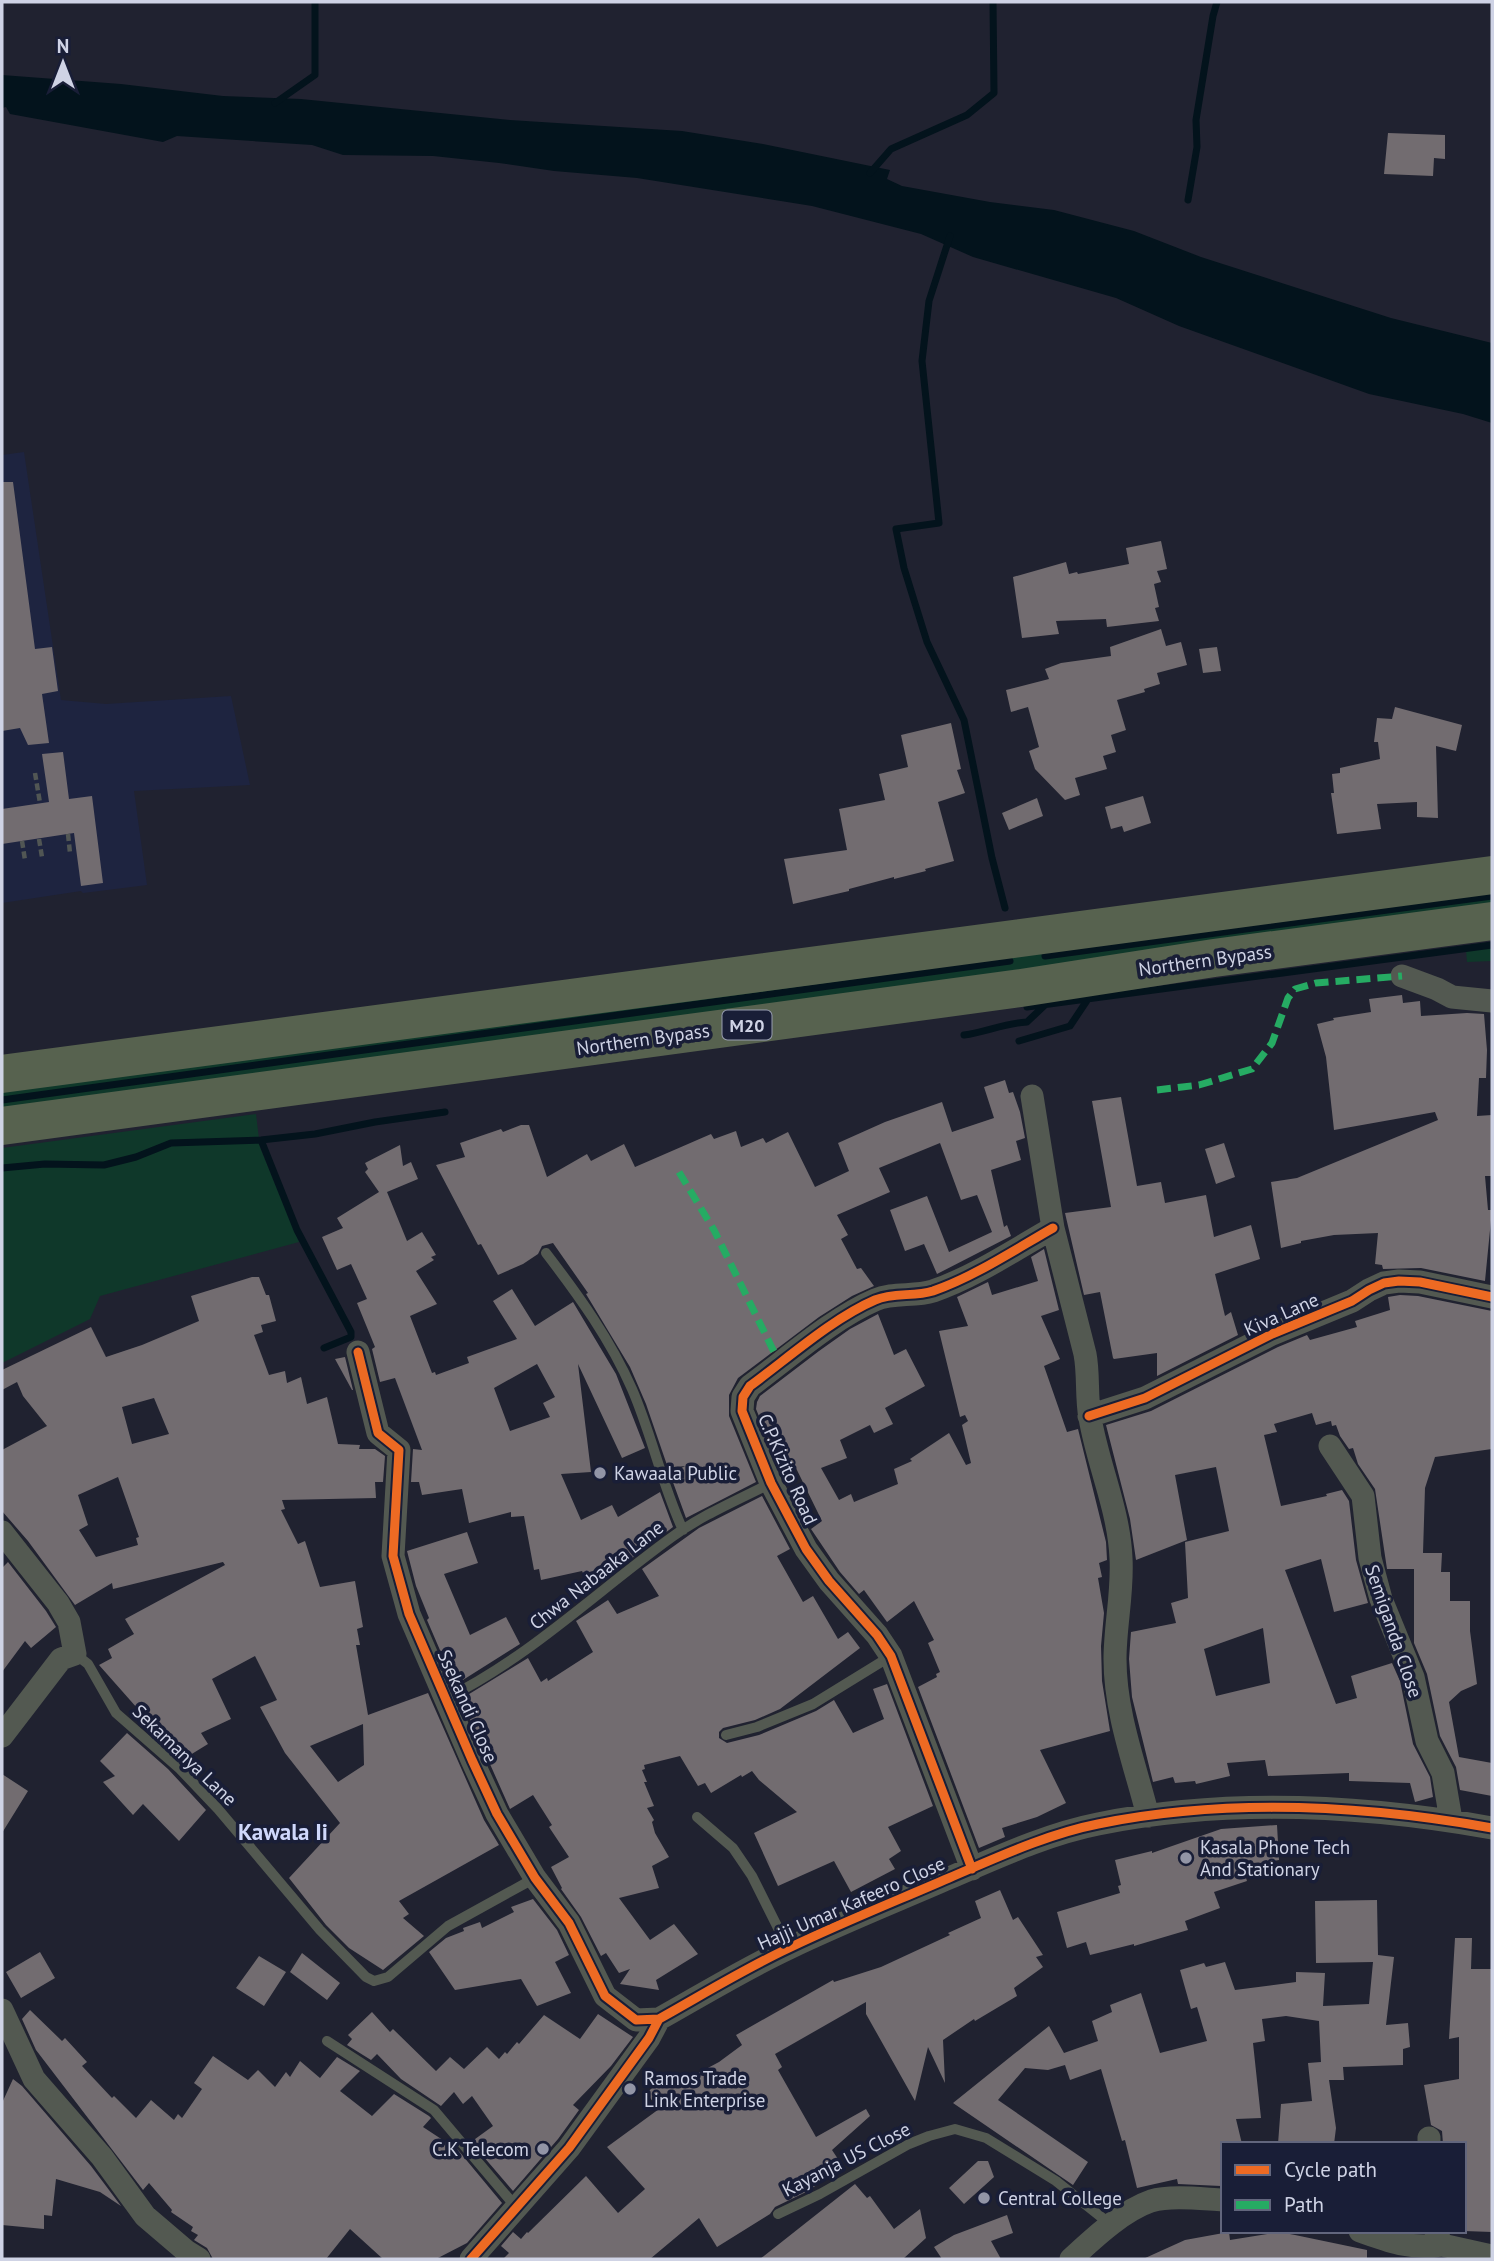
<svg xmlns="http://www.w3.org/2000/svg" width="1494" height="2261" font-family="'PT Sans',sans-serif">
<style>
.built{fill:#1e2440}
.green{fill:#0f382a}
.water{fill:#03131c}
.lines{fill:none;stroke-linecap:round;stroke-linejoin:round}
.stream{stroke:#03131c;stroke-width:7}
.building{fill:#726c70;fill-rule:evenodd}
.path{stroke:#515654;stroke-width:4.5;stroke-dasharray:7 3.5;stroke-linecap:butt}
.lane{stroke:#535951;stroke-width:10}
.street{stroke:#535951;stroke-width:23}
.highway{stroke:#57624f;stroke-width:38}
.quiet{stroke:#26ab63;stroke-width:7;stroke-dasharray:14 7;stroke-linecap:butt}
.cycleway-casing{stroke:#191e37;stroke-width:13}
.cycleway{stroke:#ed6a23;stroke-width:9}
.poi-dot{fill:#9295a6;stroke:#191e37;stroke-width:2.5}
.labels{text-anchor:middle;dominant-baseline:central;stroke-width:7;stroke-linejoin:round;paint-order:stroke}
.shield{fill:#191e37;stroke:#989db1;stroke-width:2}
.shield-label{font-size:18px;font-weight:bold;fill:#cfd3e5}
.street-label{font-size:19px;fill:#cfd3e5;stroke:#191e37}
.poi-label{font-size:19px;fill:#cfd3e5;stroke:#191e37;text-anchor:start}
.quarter-label{font-size:23px;font-weight:bold;fill:#cfd8fb;stroke:#191e37}
</style>
<rect width="100%" height="100%" fill="#202230"/>
<path class="built" d="M24 452 61 700 106 704 231 696 250 785 134 791 147 885 83 893 81 891 2 903V455Z"/>
<path class="green" d="M1492 885V907L2 1110V1087Z
M1492 946V961L1467 962 1466 950Z
M256 1114 260 1147 299 1242 100 1296 90 1319 2 1363V1148Z"/>
<path class="water" d="M2 75 121 84 223 96 301 99 510 120 682 131 763 144 890 170 887 179 902 186 990 202 1054 210 1134 231 1201 257 1391 318 1492 343V423L1463 414 1369 394 1179 326 1116 298 973 257 921 234 812 206 637 178 554 171 499 163 433 156 343 155 312 145 177 136 163 142 10 114 6 107 2 108Z"/>
<g class="lines">
<path class="stream" d="M275 103 315 75V2
M870 173 891 149 967 115 994 93 993 2
M1188 200 1197 147 1196 120 1213 16 1217 2
M950 236 929 301 922 361 939 523 896 529 904 568 927 642 964 720 992 858 1005 908
M1045 956 1492 896
M1027 1007 1492 945
M964 1035C986 1032 1005 1023 1027 1022L1045 1005
M1019 1041 1070 1026 1088 999
M2 1100 1010 961
M261 1140 297 1230 351 1332V1337L324 1348
M2 1168 45 1164 104 1165 136 1157 171 1143 261 1140 315 1134 375 1122 445 1112"/>
</g>
<path class="building" d="M1388 133 1445 135V159L1434 158 1433 176 1384 174Z
M2 482H13L35 649 52 647 58 691 42 694 49 743 28 745 20 728 2 731Z
M1161 541 1167 569 1157 571 1161 582 1154 584 1159 607 1155 608 1159 621 1107 627 1106 619 1056 621 1059 634 1022 638 1013 577 1066 562 1069 574 1077 572 1078 574 1129 564 1126 548Z
M1161 629 1166 646 1181 642 1187 665 1157 673 1160 684 1144 689 1145 692 1117 700 1126 730 1111 735 1116 752 1103 756 1107 769 1075 778 1080 795 1065 800 1035 769 1029 751 1039 747 1028 707 1011 712 1006 690 1049 679 1045 669 1061 663 1111 656 1110 647Z
M1217 647 1221 671 1203 673 1199 649Z
M1395 707 1462 725 1456 751 1436 746 1438 818 1417 817V802L1377 804 1381 829 1337 834 1331 793H1334L1332 774 1340 773V768L1380 759 1378 742H1374L1377 718 1392 719Z
M951 723 961 769 957 770 965 793 938 802 954 861 925 869 926 871 894 879V877L849 889V891L793 904 784 859 847 850 839 809 885 800 879 774 908 767 901 735Z
M63 752 69 799 92 796 103 883 81 886 74 833 2 844V809L49 802 42 754Z
M1143 796 1151 823 1124 832 1122 826 1111 829 1105 807Z
M1037 798 1043 816 1009 830 1002 813Z
M1402 995 1403 1003 1420 1001 1421 1016 1467 1013 1484 1014 1487 1050 1486 1078H1479L1477 1116 1492 1115V1176H1485L1488 1210H1492L1485 1281 1421 1268 1383 1269 1382 1265 1375 1264 1378 1233 1334 1235 1301 1241V1243L1281 1248 1271 1182 1297 1178 1438 1120 1435 1112 1334 1130 1326 1057 1317 1024 1334 1020 1333 1018 1371 1012 1369 999Z
M1005 1080 1009 1093 1013 1092 1020 1112 1025 1138 1016 1141 1021 1160 991 1170 1004 1227 1007 1225 1011 1236 937 1274 924 1244 905 1251 890 1210 927 1196 949 1252 992 1232 977 1195 961 1200 940 1143 879 1168 890 1192 837 1215 848 1235 841 1239 857 1269 861 1268 874 1286 852 1296 819 1317 738 1378 729 1395V1416L756 1482 686 1518 670 1474 685 1466 668 1468 646 1404 630 1367 586 1294 588 1293 553 1243 542 1246 538 1254 523 1264 498 1275 481 1244 478 1245 436 1165 465 1157 460 1143 501 1129 503 1132 521 1125H529L547 1177 587 1154 591 1161 624 1144 635 1167 711 1134 714 1139 736 1131 741 1147 763 1138 766 1143 788 1132 815 1187 849 1171 838 1143 885 1122 942 1102 952 1132 994 1118 984 1087Z
M1121 1097 1137 1186 1161 1182 1165 1203 1206 1195 1214 1237 1251 1225 1260 1259 1215 1274 1225 1316 1231 1312 1238 1335 1157 1376V1353L1114 1359 1113 1358 1100 1292 1084 1295 1065 1213 1111 1207 1092 1101Z
M1224 1143 1235 1177 1216 1184 1205 1149Z
M400 1145 403 1166 411 1162 418 1179 387 1192 407 1241 422 1232 436 1255 431 1257 434 1260 416 1271 437 1304 410 1316 432 1373 435 1372 436 1375 469 1363 467 1357 517 1339 493 1301 512 1289 535 1326 573 1302 616 1374 645 1448 622 1458 578 1364 591 1472 561 1474 581 1520 612 1505 618 1517 660 1492 673 1527 611 1574 588 1583 582 1571 541 1580 539 1569 534 1570 524 1516 511 1517V1512L469 1523 462 1489 422 1495 419 1482H411L413 1449 422 1450 395 1378 380 1382 372 1349 375 1347 357 1303 367 1299 351 1264 337 1270 322 1237 343 1228 337 1218 379 1192 365 1172 368 1169 365 1163ZM537 1364 555 1397 543 1403 550 1417 510 1431 494 1388Z
M1044 1249 1059 1310 1041 1316 1060 1359 1044 1366 1067 1432 1078 1429 1106 1542 1107 1560 1099 1563 1102 1577 1098 1578 1104 1613 1101 1646 1102 1681 1110 1731 1040 1750 1066 1803 1037 1817 1002 1828 1005 1837 979 1848 918 1687 937 1677 936 1674 940 1672 928 1643 934 1640 914 1601 887 1622 864 1590 859 1594 840 1572 811 1529 822 1521 794 1464 781 1470 756 1409 757 1402 760 1396 819 1351 850 1329 878 1314 894 1355 906 1349 925 1386 885 1408 893 1424 874 1433 870 1425 840 1440 847 1458 821 1468 839 1500 851 1494 854 1502 898 1484 894 1469 912 1461 910 1459 949 1433 966 1465 971 1463 962 1425 968 1421 965 1415 960 1417 939 1331 968 1326 957 1297 988 1282 992 1295 1038 1281 1031 1257Z
M252 1277H259L266 1295H269L276 1321 261 1325 263 1332 254 1335 269 1375 285 1371 287 1383 301 1377 307 1404 327 1397 338 1444 360 1445 359 1449H375L385 1456 383 1482H375L376 1498 282 1500 285 1509 281 1510 298 1544 305 1541 320 1587 355 1581 363 1627 357 1629 360 1645H356L368 1715 428 1693 484 1820 499 1845 399 1901 409 1914 403 1918 424 1936 383 1970 349 1948 326 1925 289 1878 340 1823 285 1753 260 1707 277 1700 255 1656 212 1679 231 1719 201 1733 208 1744 182 1760 139 1722 145 1717 99 1665 112 1658 108 1649 134 1634 125 1619 225 1565 223 1562 113 1589 112 1583 75 1605 28 1541 2 1511V1450L47 1426 23 1396 17 1382 2 1390V1370L91 1327 106 1357 142 1345 199 1321 191 1296ZM154 1398 169 1434 132 1444 122 1407ZM118 1477 139 1537 136 1538 138 1545 96 1557 79 1530 88 1525 78 1495ZM363 1724 364 1765 338 1782 310 1746Z
M1400 1295 1418 1296 1492 1311V1449L1435 1457 1425 1488 1423 1553H1442L1441 1572H1450V1601H1470V1631L1477 1684 1461 1691 1449 1702 1459 1757 1492 1763V1796L1460 1790 1456 1767 1440 1736 1427 1674 1414 1643V1569H1387L1375 1489 1358 1464 1353 1448 1349 1449 1340 1436 1336 1425 1332 1426 1331 1421 1316 1425 1312 1413 1274 1424 1277 1432 1264 1435 1281 1506 1327 1496 1326 1494 1342 1490 1349 1501 1356 1560 1368 1603 1334 1612 1321 1559 1285 1570 1336 1704 1357 1698 1351 1676 1392 1663 1400 1681 1413 1744 1430 1777 1433 1797 1415 1802 1410 1783 1349 1781V1773L1268 1776 1265 1760 1227 1763 1230 1776 1196 1784 1195 1781 1175 1783 1173 1777 1153 1782 1132 1697 1129 1659 1131 1632 1176 1623 1171 1603 1188 1598 1185 1542 1229 1531 1216 1467 1175 1475 1187 1540 1136 1560 1130 1519 1106 1425 1151 1411 1278 1347 1307 1335 1310 1340 1357 1327 1355 1321 1390 1310 1388 1297ZM1263 1628 1270 1683 1216 1696 1204 1649Z
M345 1357 353 1390H352L335 1359Z
M762 1496 790 1549 777 1556 803 1602 813 1596 838 1639 848 1632 860 1648 780 1709 755 1720 723 1728 719 1732V1738L727 1743 759 1735 816 1711 834 1700 853 1733 884 1719 873 1689 887 1684 933 1806 888 1827 901 1851 889 1859 895 1869 851 1892 834 1861 778 1886 754 1833 797 1812 759 1780 752 1771 742 1777 741 1775 711 1793 705 1783 698 1786 680 1756 644 1765 645 1769 642 1770 647 1782H644L654 1806 647 1808 654 1820 652 1822 655 1833 669 1857 652 1866 659 1888 619 1898 650 1940 674 1924 698 1954 656 1980 659 1990 620 1984 630 1969 619 1973 606 1953 601 1956 581 1917 561 1889 562 1888 551 1867 569 1857 549 1827 552 1825 533 1795 510 1809 461 1699 528 1658 541 1682 547 1678 548 1681 593 1652 576 1621 608 1600 617 1614 659 1596 642 1569 699 1528Z
M467 1532 478 1563 444 1574 470 1635 506 1617 520 1644 455 1685 427 1620 429 1618 416 1586 407 1551Z
M8 1562 46 1611 56 1627 31 1648 25 1641 2 1672V1568Z
M127 1733 168 1769 206 1810 179 1841 143 1804 133 1815 103 1782 115 1776 100 1761Z
M2 1774 28 1791 2 1833Z
M1277 1825 1279 1860 1242 1866 1247 1881 1214 1892 1220 1908 1185 1921 1188 1930 1134 1946V1944L1090 1955 1086 1942 1067 1948 1057 1912 1120 1893 1118 1886 1121 1885 1115 1860 1152 1851V1853L1221 1829Z
M1000 1890 1013 1920 1018 1917 1043 1955 1036 1957 1043 1967 1014 1988 1017 1996 975 2021 974 2019 943 2040 945 2083 928 2047 915 2101 866 2014V2002L775 2054 782 2067 778 2070 816 2137 866 2109 870 2116 832 2150 844 2168 804 2193 775 2207 770 2214 717 2247 699 2218 650 2259H503L509 2253 501 2246 513 2232 521 2239 527 2232 528 2233 586 2176 618 2213 645 2189 607 2147 659 2109 646 2093 670 2074 678 2084 719 2062 742 2045 736 2035 833 1980 834 1982 881 1967 950 1935 948 1933 981 1918 975 1901Z
M533 1899 557 1930 569 1955 555 1962 571 1993 537 2006 521 1979 455 1990 429 1952 446 1938 464 1931 463 1928 480 1922 482 1928 514 1912 511 1907Z
M1377 1900 1378 1955 1394 1957 1386 2025 1408 2023 1410 2047 1403 2049V2065L1343 2067 1344 2080H1329L1336 2128 1334 2144H1278L1281 2104 1312 2101 1308 2063 1321 2062 1319 2021 1286 2016 1262 2019 1265 2041 1253 2043 1261 2118 1236 2119 1242 2144H1223V2160H1220L1221 2186 1178 2184 1177 2179 1137 2188 1125 2140 1122 2141 1101 2069 1070 2080 1065 2065 1048 2070 1025 2068 998 2100 1088 2162 1073 2185 953 2103 1049 2026 1064 2053 1098 2041 1092 2021 1112 2012 1110 2005 1141 1993 1160 2053 1207 2041 1197 2007 1191 2009 1180 1970 1204 1963 1206 1967 1225 1962 1235 1990 1296 1982V1972L1325 1973 1323 2006 1369 2004 1373 1962 1316 1963 1315 1901Z
M1455 1938H1472L1471 1969H1492V2232L1464 2231V2144H1443L1442 2131 1431 2125 1424 2085 1459 2079V2037L1449 2039Z
M40 1952 55 1978 21 1998 6 1972Z
M302 1953 340 1983 327 2000 290 1972Z
M259 1956 286 1972 264 2006 236 1988Z
M30 2010 62 2041 65 2038 87 2062 82 2066 112 2098 114 2096 136 2118 151 2100 174 2120 178 2114 182 2118 202 2089 194 2083 213 2056 248 2080 258 2070 275 2087 286 2072 290 2077 300 2061 320 2078 337 2057 360 2071 340 2091 372 2116 394 2094 429 2116 431 2118 423 2127 458 2150 502 2203 467 2243 436 2259H383L350 2229 326 2259H213L207 2248 194 2240 198 2235 191 2231 193 2227 171 2212 172 2210 149 2183 143 2190 36 2050 22 2019Z
M372 2012 390 2032 393 2029 436 2071 450 2057 464 2069 487 2047 499 2059 505 2052 507 2054 517 2042 519 2044 544 2015 580 2039 598 2014 633 2037 611 2066 573 2105 579 2110 558 2139 513 2191 471 2142 493 2126 472 2096 463 2104 454 2092 441 2106 401 2079 377 2054 371 2060 347 2045 352 2039 348 2035Z
M13 2079 22 2086 91 2166 121 2206 100 2192 56 2179 52 2216 44 2215V2229L2 2225V2103Z
M978 2161H988L994 2177 964 2204 949 2188Z
M855 2184 867 2198 870 2196 894 2229 920 2209 926 2238 903 2259H760Z
M1007 2215 1013 2233 991 2241 1001 2259H942L934 2247 954 2235Z
M1229 2232 1230 2240 1279 2232 1295 2235 1367 2250V2259H1143L1185 2240Z"/>
<g class="lines">
<path class="path" d="M35 773 40 803
M68 834 70 853
M39 839 42 857
M22 841 25 860"/>
<path class="lane" d="M546 1253C579 1296 610 1339 632 1389 652 1435 662 1485 683 1530
M75 1654 88 1664 116 1713 180 1769 218 1809 320 1930 366 1977 374 1981 388 1977 448 1926 535 1878
M445 1699C530 1657 596 1592 672 1537 702 1515 738 1500 771 1483
M726 1735 757 1727 813 1704 891 1656
M697 1817 733 1848 752 1876 788 1948
M327 2041 434 2110 516 2207
M778 2214 820 2194 909 2144 929 2136 955 2129 986 2138 1056 2181 1110 2224"/>
<path class="street" d="M1402 976 1437 989 1452 997 1492 1001
M1032 1096 1053 1228 1085 1354C1089 1375 1086 1396 1090 1418 1098 1465 1119 1510 1121 1558 1123 1592 1115 1626 1115 1659 1115 1713 1135 1765 1148 1816
M358 1352 378 1433 399 1450 393 1556 409 1614 472 1760 497 1814 535 1878 569 1923 605 1996 636 2020 659 2019
M1089 1416 1145 1398 1272 1334 1352 1301 1369 1290 1384 1283 1399 1281 1420 1282 1492 1297
M1330 1446 1363 1496 1370 1558 1381 1599 1413 1677 1427 1741 1443 1773 1451 1820
M2 1532 58 1603 69 1622 75 1654 61 1659 2 1736
M972 1869 891 1656 877 1635 829 1581 806 1549 771 1483 742 1411 743 1397 750 1386C787 1359 833 1318 875 1300 893 1292 914 1297 933 1291 974 1277 1016 1249 1053 1228
M2 2010 34 2079 102 2157 145 2216 186 2251 199 2259
M1429 2138V2144
M1360 2231C1390 2242 1410 2249 1442 2245
M1436 2232 1442 2245 1492 2256
M471 2259 569 2148 649 2038 659 2019C702 1995 744 1969 789 1948 841 1923 896 1901 949 1878 996 1858 1047 1834 1098 1824 1227 1798 1363 1805 1492 1828
M1071 2259C1093 2239 1122 2211 1151 2201 1171 2195 1202 2199 1223 2200"/>
<path class="highway" d="M2 1074 1492 875
M2 1126 1021 988 1214 958 1492 921"/>
<path class="quiet" d="M1157 1090 1199 1085 1252 1069 1272 1043 1288 998 1295 989 1316 983 1402 976
M679 1172 714 1230 780 1364"/>
<g class="cycleway-casing">
<path id="cycleway" d="M358 1352 378 1433 399 1450 393 1556 409 1614 472 1760 497 1814 535 1878 569 1923 605 1996 636 2020 659 2019
M1089 1416 1145 1398 1272 1334 1352 1301 1369 1290 1384 1283 1399 1281 1420 1282 1492 1297
M972 1869 891 1656 877 1635 829 1581 806 1549 771 1483 742 1411 743 1397 750 1386C787 1359 833 1318 875 1300 893 1292 914 1297 933 1291 974 1277 1016 1249 1053 1228
M471 2259 569 2148 649 2038 659 2019C702 1995 744 1969 789 1948 841 1923 896 1901 949 1878 996 1858 1047 1834 1098 1824 1227 1798 1363 1805 1492 1828"/>
</g>
<use href="#cycleway" class="cycleway"/>
</g>
<g class="poi-dot">
<circle cx="600" cy="1473" r="7"/>
<circle cx="1186" cy="1858" r="7"/>
<circle cx="630" cy="2089" r="7"/>
<circle cx="543" cy="2149" r="7"/>
<circle cx="984" cy="2198" r="7"/>
</g>
<g class="labels">
<rect class="shield" x="722.5" y="1010.5" width="49" height="29" rx="5"/>
<g class="shield-label">
<text x="747" y="1025">M20</text>
</g>
<g class="street-label">
<text transform="translate(1205 960) rotate(-8)">Northern Bypass</text>
<text transform="translate(643 1039) rotate(-8)">Northern Bypass</text>
<text transform="translate(1281 1314) rotate(-24)">Kiva Lane</text>
<text transform="translate(788 1469) rotate(66)">C.P.Kizito Road</text>
<text transform="translate(596 1575) rotate(-38)">Chwa Nabaaka Lane</text>
<text transform="translate(1394 1631) rotate(71)">Semiganda Close</text>
<text transform="translate(468 1706) rotate(66)">Ssekandi Close</text>
<text transform="translate(185 1755) rotate(44)">Sekamanya Lane</text>
<text transform="translate(851 1903) rotate(-24)">Hajji Umar Kafeero Close</text>
<text transform="translate(846 2159) rotate(-27)">Kayanja US Close</text>
</g>
<g class="poi-label">
<text x="614" y="1473">Kawaala Public</text>
<text x="1200" y="1847">Kasala Phone Tech<tspan x="1200" dy="22">And Stationary</tspan></text>
<text x="644" y="2078">Ramos Trade<tspan x="644" dy="22">Link Enterprise</tspan></text>
<text x="529" y="2149" text-anchor="end">C.K Telecom</text>
<text x="998" y="2198">Central College</text>
</g>
<g class="quarter-label">
<text x="283" y="1831">Kawala Ii</text>
</g>
</g>
<rect width="1494" height="2261" fill="none" stroke="#cfd3e5" stroke-width="7"/>
<rect x="1221" y="2142" width="245" height="91" fill="#191e37" stroke="#62667d" stroke-width="2"/>
<rect x="1235" y="2165" width="35" height="10" fill="#ed6a23" stroke="#62667d" stroke-width="2"/>
<text x="1284" y="2177" font-size="21" fill="#cfd3e5">Cycle path</text>
<rect x="1235" y="2200" width="35" height="10" fill="#26ab63" stroke="#62667d" stroke-width="2"/>
<text x="1284" y="2212" font-size="21" fill="#cfd3e5">Path</text>
<g transform="translate(63 63)" stroke="#191e37" stroke-width="5" paint-order="stroke">
<path d="M0-5L12 26L0 18L-12 26Z" fill="#cfd3e5"/>
<text y="-10" font-size="19" font-weight="bold" text-anchor="middle" fill="#cfd3e5">N</text>
</g>
</svg>
